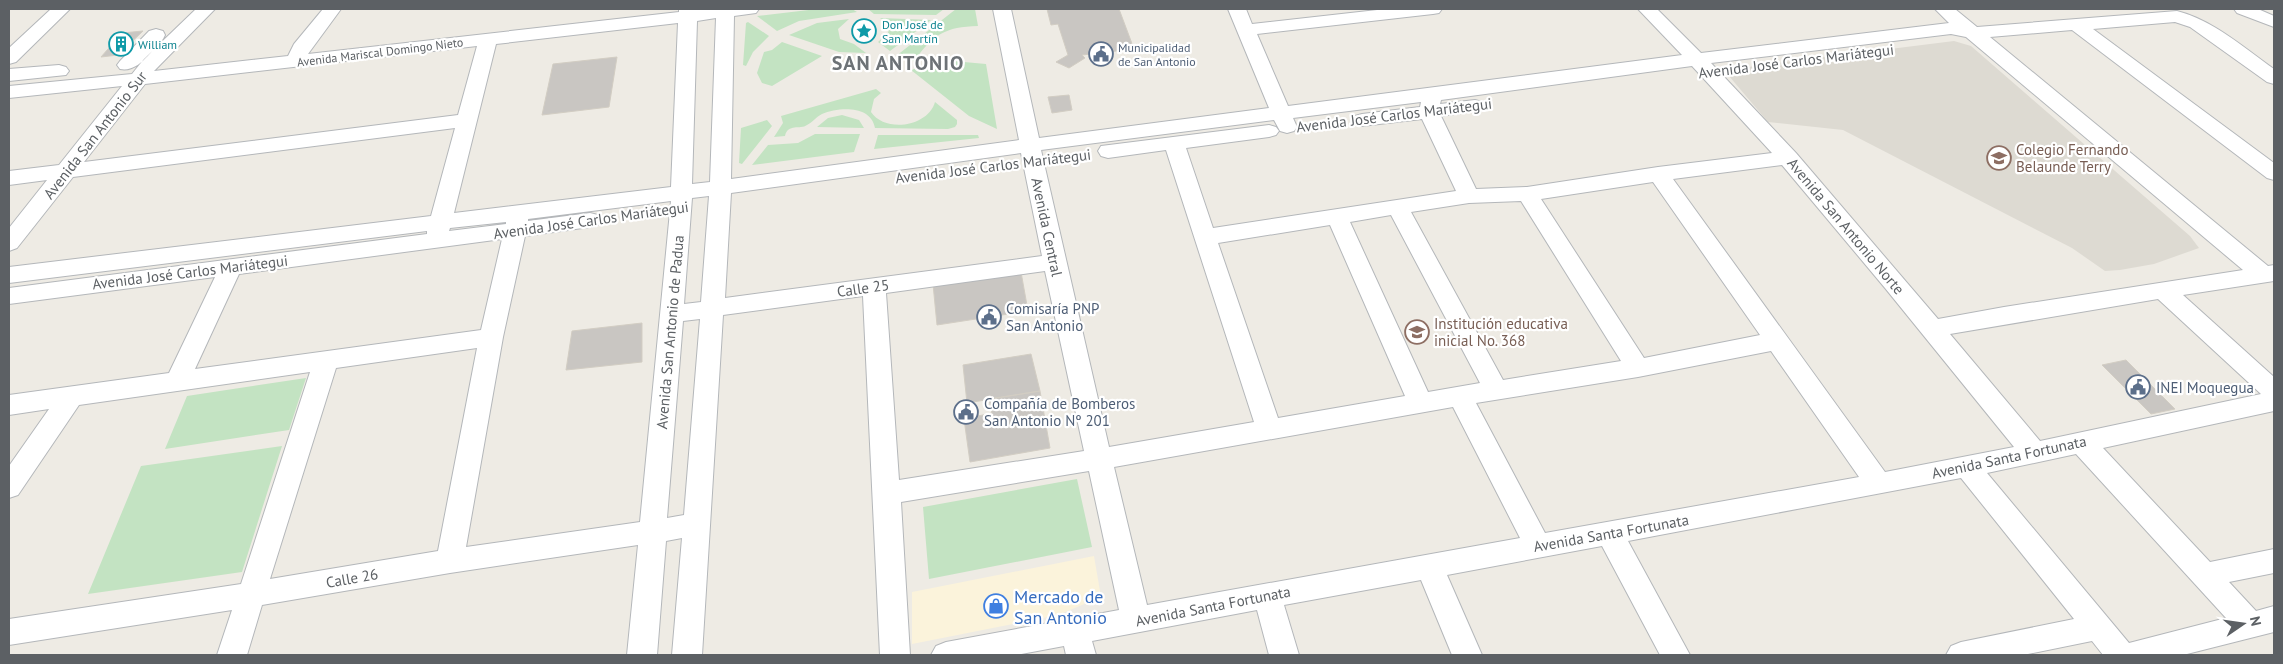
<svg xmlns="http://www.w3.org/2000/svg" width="2283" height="664" font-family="'PT Sans',sans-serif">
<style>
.commercial{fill:#fbf3db}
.education{fill:#dddad2}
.green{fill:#c3e3c2}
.building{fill:#c9c6c2;stroke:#d2cdc3}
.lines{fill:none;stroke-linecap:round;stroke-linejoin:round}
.minor-casing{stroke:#b4b7ba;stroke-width:2}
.minor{fill:#fff;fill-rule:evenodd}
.labels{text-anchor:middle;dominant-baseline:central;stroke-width:4.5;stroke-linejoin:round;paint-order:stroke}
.far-culture-label{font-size:12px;fill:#0d838f;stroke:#fff;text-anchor:start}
.far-service-label{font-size:12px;fill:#4e5e75;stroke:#fff;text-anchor:start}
.far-street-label{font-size:12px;fill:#5c6064;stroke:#fff}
.street-label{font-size:15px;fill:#5c6064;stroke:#fff}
.education-label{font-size:15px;fill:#785e54;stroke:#fff;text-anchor:start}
.service-label{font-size:15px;fill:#4e5e75;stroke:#fff;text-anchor:start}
.near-shop-label{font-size:18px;fill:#366cbe;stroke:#fff;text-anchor:start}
.district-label{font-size:20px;font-weight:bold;letter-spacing:1px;fill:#6d7276;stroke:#fff}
</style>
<rect width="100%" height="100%" fill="#eeebe4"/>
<path class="commercial" d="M1094 556 1101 597 1058 615 912 644V592Z"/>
<path class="education" d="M1954 41 1971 46 2190 236 2199 248 2154 264 2120 270 2105 271 2072 248 1843 130 1768 122 1729 76 1739 75 1741 68 1847 54 1857 57 1873 55 1874 51Z"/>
<path class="green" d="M817 9H852L857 12 799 21 777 31 757 16Z
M868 9H944L936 15 874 14Z
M956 9H975L978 26C945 27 934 34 914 61L902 59 896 56Z
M880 18 931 20 890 51 878 42 888 33 890 26Z
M849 19 838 29 840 39 854 44 866 53 839 52 789 35 817 23Z
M748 22 769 36 753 52 746 66 743 65 746 23Z
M782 42 822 56 772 86 762 83 757 73 764 52 772 50Z
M931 59 986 64 997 129 969 116 911 70 926 65Z
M876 89 881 93 874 99 871 112C885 133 928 127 935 102L957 120V124L955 127 948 129 875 128C871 105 839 107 822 114 816 117 813 122 807 125 800 130 788 123 785 136L774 137 783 123 781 116Z
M842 115 859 120 864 128 817 127 828 118Z
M767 120 772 126 742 164 739 163 741 128Z
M815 134H860L854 152 752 165 768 145 798 143Z
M878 135H978L979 138 874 149Z
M306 378 289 430 165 449 187 396Z
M282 446 242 572 88 594 141 466Z
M1077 479 1092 547 929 579 923 507Z"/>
<path class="building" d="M1047 9H1119L1134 49 1082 55 1085 58 1069 68 1056 62 1068 55 1058 24 1051 25Z
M143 31 118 55 101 57 122 33Z
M617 57 609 107 542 115 553 64Z
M1069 95 1072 110 1052 113 1048 97Z
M1021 272 1028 311 937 325 933 284Z
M642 323V362L566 370 572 331Z
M1031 354 1040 391 967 403 963 365Z
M2126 360 2175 409 2151 414 2102 365Z
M1040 391 1050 448 970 462 964 419 992 413 989 399Z"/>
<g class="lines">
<g class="minor-casing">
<path id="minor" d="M51 9H70L16 62 9 64V48Z
M196 9H215L154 71 288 56 294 44 323 9H341L308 54 679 12V9H759L756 13 734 16 731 179 1019 140 993 9H1011L1039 138 1269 108 1228 9H1246L1252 24 1386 9H1442L1439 13 1433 14 1257 34 1288 106 1682 55 1638 9H1657L1701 53 1949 23 1935 9H1955L1977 27 2177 11C2213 20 2244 48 2274 69V84L2267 82 2190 27 2175 22 2093 29 2274 163V180L2267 178 2072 30 1990 37 2268 266 2274 265V281L2183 295 2274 377V411L2103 448 2210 562 2274 549V573L2229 582 2256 611 2274 606V632L2183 655H2103L2092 641 2023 655H1946L1951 646 1961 642 2074 619 1961 478 1628 541 1690 655H1660L1602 546 1447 575 1482 655H1452L1421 580 1284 605 1299 655H1269L1257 610 1092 641 1096 655H1066L1064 646 1016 655H931L936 646 946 642 1119 610 1089 471 901 502 910 655H880L863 296 723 315 702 655H672L682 538 666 541 657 655H627L638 545 450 573 262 605 247 655H217L232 610 9 645V619L241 584 310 372 79 405 18 495 9 498V466L49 409 9 415V395L169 373 215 277 9 304V288L427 234V231L9 283V267L431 216 455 128 73 177 17 248 9 251V228L47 180 9 185V171L59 165 122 86 9 98V86L132 74 144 59ZM716 18 710 182 692 184 697 21ZM678 23 671 187 454 213 496 44ZM1951 34 1966 37 2243 270 2004 307 1938 319 1796 153 1711 63ZM477 46 458 115 84 162 145 84ZM1692 66 1772 153 1658 167 1527 187 1476 189 1441 116 1482 110 1485 106 1482 102 1475 100 1440 104 1441 100ZM1421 102 1420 107 1362 114 1355 116 1352 120 1355 124 1362 126 1422 119 1456 191 1213 228 1186 148 1269 137 1276 135 1279 131 1276 127 1269 125 1101 146 1098 151 1101 156 1108 158 1166 150 1254 422 1109 447 1041 150 1274 120 1280 131 1287 133 1294 131 1297 127 1293 118ZM1021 153 1042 256 725 298 731 193ZM1782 165 1885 288 2014 447 1885 472 1673 179ZM1653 182 1760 335 1644 358 1541 199ZM709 196 701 302 684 304 692 198ZM671 201 640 522 466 547 503 337 525 236 590 227 598 225 601 220 598 215 590 213 528 221V219ZM1521 201 1621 361 1503 380 1411 212 1469 203ZM1391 215 1480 383 1428 392 1350 222ZM506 222V224L449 231 450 228ZM1330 225 1405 396 1278 418 1218 243ZM502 239 481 330 195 369 239 274ZM1045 271 1084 451 899 480 886 293ZM2158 299 2261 394 2040 441 1950 334ZM700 319 684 515 667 518 683 321ZM477 348 438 551 270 579 336 368ZM1771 351 1859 477 1545 533 1476 403 1638 377ZM1453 407 1520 538 1147 605 1114 467ZM2076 454 2226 618 2129 643 1987 473Z
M2234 9H2258L2274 16V27L2237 13Z
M156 29 163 31 165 35 163 39C151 51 138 73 120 69L117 65 120 61 149 31Z
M59 65 66 67 69 71 66 75 9 81V69Z"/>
</g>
<use href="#minor" class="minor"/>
</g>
<defs>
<g id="sight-ring" transform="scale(1.25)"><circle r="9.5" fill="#fff" stroke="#0f9aa8" stroke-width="1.5"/><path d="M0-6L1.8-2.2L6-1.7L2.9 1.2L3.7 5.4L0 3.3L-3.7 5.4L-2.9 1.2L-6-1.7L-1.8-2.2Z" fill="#0f9aa8"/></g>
<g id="building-ring" transform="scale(1.25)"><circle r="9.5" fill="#fff" stroke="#0f9aa8" stroke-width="1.5"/><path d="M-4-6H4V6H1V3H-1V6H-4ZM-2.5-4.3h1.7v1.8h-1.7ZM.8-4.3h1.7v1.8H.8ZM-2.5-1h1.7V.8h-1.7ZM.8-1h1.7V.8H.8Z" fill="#0f9aa8"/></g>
<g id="civic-ring" transform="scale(1.25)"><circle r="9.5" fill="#fff" stroke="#5c6f8a" stroke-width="1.5"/><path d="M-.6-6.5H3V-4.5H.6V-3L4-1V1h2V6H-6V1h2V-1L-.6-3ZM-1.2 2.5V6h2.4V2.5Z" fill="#5c6f8a"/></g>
<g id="school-ring" transform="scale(1.25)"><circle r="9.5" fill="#fff" stroke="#8d6e63" stroke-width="1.5"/><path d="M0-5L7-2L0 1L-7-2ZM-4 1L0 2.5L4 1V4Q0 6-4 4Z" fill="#8d6e63"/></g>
<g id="shop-ring" transform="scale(1.25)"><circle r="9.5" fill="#fff" stroke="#3f7fe0" stroke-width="1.5"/><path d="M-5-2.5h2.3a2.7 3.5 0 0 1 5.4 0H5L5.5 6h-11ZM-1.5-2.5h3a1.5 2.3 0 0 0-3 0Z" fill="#3f7fe0"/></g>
</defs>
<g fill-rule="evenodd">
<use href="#sight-ring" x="864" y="31"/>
<use href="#building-ring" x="121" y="44"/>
<use href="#civic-ring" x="1101" y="54"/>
<use href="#school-ring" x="1999" y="158"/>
<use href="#civic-ring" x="989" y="317"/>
<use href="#school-ring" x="1417" y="332"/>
<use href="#civic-ring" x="2138" y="387"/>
<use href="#civic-ring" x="966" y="412"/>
<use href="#shop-ring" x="996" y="606"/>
</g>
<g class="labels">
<g class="far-culture-label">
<text x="882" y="24">Don José de<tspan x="882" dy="14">San Martín</tspan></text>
<text x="138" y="44">William</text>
</g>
<g class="far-service-label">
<text x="1118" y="47">Municipalidad<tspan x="1118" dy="14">de San Antonio</tspan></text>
</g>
<g class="far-street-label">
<text transform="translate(380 52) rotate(-7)">Avenida Mariscal Domingo Nieto</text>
</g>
<g class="street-label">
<text transform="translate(1796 61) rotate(-7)">Avenida José Carlos Mariátegui</text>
<text transform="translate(1394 115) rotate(-7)">Avenida José Carlos Mariátegui</text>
<text transform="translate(95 135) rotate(-52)">Avenida San Antonio Sur</text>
<text transform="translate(993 166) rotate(-7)">Avenida José Carlos Mariátegui</text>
<text transform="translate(591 220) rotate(-8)">Avenida José Carlos Mariátegui</text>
<text transform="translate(1846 226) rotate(50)">Avenida San Antonio Norte</text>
<text transform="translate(1047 227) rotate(78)">Avenida Central</text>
<text transform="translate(190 272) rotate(-7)">Avenida José Carlos Mariátegui</text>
<text transform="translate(863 288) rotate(-8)">Calle 25</text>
<text transform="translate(670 332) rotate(-85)">Avenida San Antonio de Padua</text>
<text transform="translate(2009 457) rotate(-12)">Avenida Santa Fortunata</text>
<text transform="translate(1611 533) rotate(-10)">Avenida Santa Fortunata</text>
<text transform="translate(352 578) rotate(-10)">Calle 26</text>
<text transform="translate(1213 606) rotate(-11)">Avenida Santa Fortunata</text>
</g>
<g class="education-label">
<text x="2016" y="149">Colegio Fernando<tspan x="2016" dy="17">Belaunde Terry</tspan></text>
<text x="1434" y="323">Institución educativa<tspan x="1434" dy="17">inicial No. 368</tspan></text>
</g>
<g class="service-label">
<text x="1006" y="308">Comisaría PNP<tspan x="1006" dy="17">San Antonio</tspan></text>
<text x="2156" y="387">INEI Moquegua</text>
<text x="984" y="403">Compañía de Bomberos<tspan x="984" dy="17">San Antonio Nº 201</tspan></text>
</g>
<g class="near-shop-label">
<text x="1014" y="596">Mercado de<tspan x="1014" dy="21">San Antonio</tspan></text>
</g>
<g class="district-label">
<text x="898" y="63">SAN ANTONIO</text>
</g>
</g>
<rect width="2283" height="664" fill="none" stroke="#5c6064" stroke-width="20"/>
<g transform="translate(2243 624) rotate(77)" stroke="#ffffff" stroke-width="4" paint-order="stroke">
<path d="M0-4L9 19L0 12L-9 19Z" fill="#5c6064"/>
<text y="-8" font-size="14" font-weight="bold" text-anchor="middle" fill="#5c6064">N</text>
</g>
</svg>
